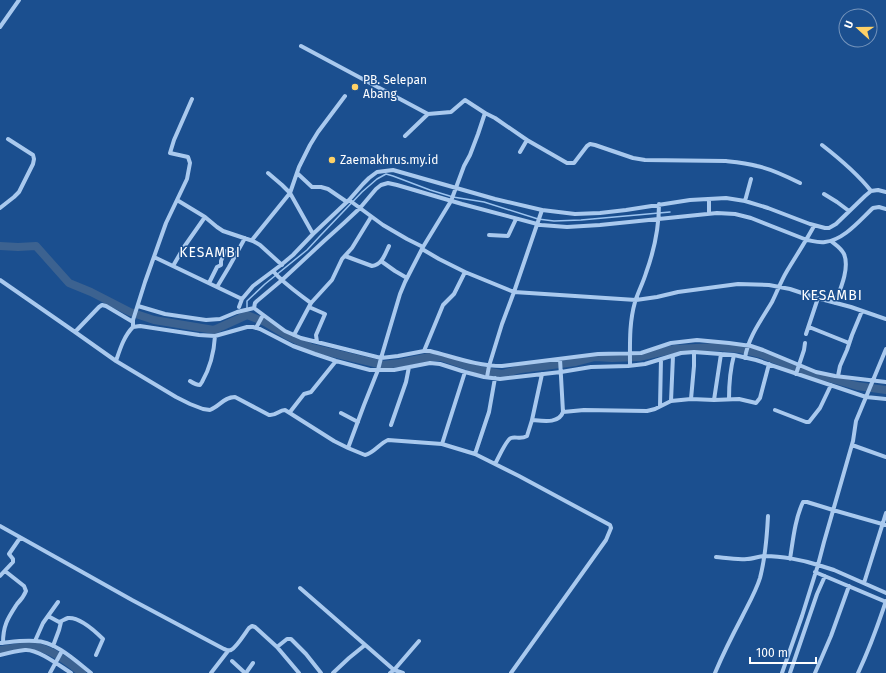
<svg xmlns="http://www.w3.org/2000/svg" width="886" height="673" font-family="'Fira Sans',sans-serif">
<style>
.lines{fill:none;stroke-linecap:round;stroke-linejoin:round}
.stream{stroke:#9cc4f0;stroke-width:1.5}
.river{stroke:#3c6290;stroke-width:8}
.street{stroke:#a9c9ee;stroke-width:4}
.poi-dot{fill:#ffd166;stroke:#1b4f8f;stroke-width:1.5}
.labels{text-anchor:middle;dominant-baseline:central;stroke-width:3;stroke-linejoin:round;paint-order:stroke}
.poi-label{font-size:12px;fill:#fff;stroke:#1b4f8f;text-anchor:start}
.quarter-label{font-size:14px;letter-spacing:1px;fill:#fff;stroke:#1b4f8f}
</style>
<rect width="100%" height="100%" fill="#1b4f8f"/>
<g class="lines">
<path class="stream" d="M247 315V301L265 284 307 250 320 236 362 192 377 179 386 174 393 176 430 190 453 197 484 202 538 219 554 221 581 220 670 212"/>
<path class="river" d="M0 246 18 247 36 246 69 283 91 292 130 312 154 320 214 330 247 315 265 322 288 336 312 348 383 365 400 363 429 357H441L479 370 502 374 521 369 576 362 595 357 612 358 639 357 675 349 717 347 741 349 761 354 804 371 857 386 886 390
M0 650C10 649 21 646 32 646 50 648 68 662 82 673"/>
<path class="street" d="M0 27 19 0
M301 46 428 114
M192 99 174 140 170 153 188 157 190 163 187 179 166 223 145 282 133 320V327L140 326 199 335 215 336 247 327H253L260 329 293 346 315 354 336 361 370 370H394L430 363 440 364 465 372 484 377 500 379 561 372 591 367 628 366 645 364 681 353 694 352 734 355 756 360 866 397 886 399
M405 136 428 114 451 112 465 100 485 113
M527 140 567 163H574L587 146 590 144 595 145 633 158 645 160 726 161C736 162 747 163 757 166 772 169 786 176 800 183
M822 145C840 159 857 173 871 191
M268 173 282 185 290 193 313 234
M297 173 312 187H321L328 189 347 202
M824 194 837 202 849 211
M177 200 205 217
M349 200 383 225 407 239 423 247
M745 201 751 179
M0 208 14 197 19 192 33 164 34 159 33 155 8 139
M709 213V199
M489 235 508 236 516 219
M252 240 290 193 299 167 310 145 318 132 345 96
M831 241C836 245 841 248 844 254 850 268 840 290 835 303
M422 249 439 259 465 272 514 292 636 300 657 297 678 292 738 284 769 285 790 289 817 298 851 307 886 319
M345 256 372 266C382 265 385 254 389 246
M154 257 242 299 253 286 281 265 293 255 313 234 349 200 363 184 369 178 377 172 393 170 495 199 542 210 575 214 600 213 626 210 690 200 726 198 745 201 768 208 810 224 825 228H829L836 224 865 196 871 191 878 190 886 192
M381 261 395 271 407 278
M173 266 184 247 205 217 217 227 223 231 253 241 260 245 282 265
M273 271C284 284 298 293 311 303
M0 280 75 332 116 361C120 349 124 336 133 327
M209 283 217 267 221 265V261L225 251
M217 287 229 267 245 238
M138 306 165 314 206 320 220 319 237 312 254 308
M239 307 242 299
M309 307 325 314 316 335 317 342
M254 308 255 303 257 301 282 280 324 241 344 223 360 208 376 189 381 185 388 183 397 185 462 204 541 225 567 227 600 225 717 213 735 214 751 218 807 240C813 241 819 243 825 242 844 240 860 220 873 208L879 207 886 209
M254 308 285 331 301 338 381 358 398 356 424 351H430C454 357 477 366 502 366L598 354 641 353 671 343 697 340 729 343 751 346 763 350 816 372 835 376 886 382
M809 327 849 343
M256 328 263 315
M75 332 99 307 102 305 106 306 133 322
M806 334 818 298
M294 335 311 303 332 280 342 259 352 248 371 217
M424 351 443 305 454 294 465 272
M694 352V366L691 399 714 400 739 399 756 403 760 398 769 364
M745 358C748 337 762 319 772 302 777 292 781 281 787 271 796 256 806 241 814 226
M116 361 176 397 190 404 203 409 210 410C220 406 224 397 235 397L269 415C276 416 279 410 285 410L334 441 348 448 365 455C374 453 379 444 388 440L442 444 475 454 519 476 610 525 611 528 606 540 511 673
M630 366C630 344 629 323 635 302 638 292 643 283 646 273 654 251 659 228 659 204
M796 374 804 350 805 343
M838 376 840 366 847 350 852 335 862 311
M487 377 489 366 502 324 514 292 542 210
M190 381C193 383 196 385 200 385L202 382C210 368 214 353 215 336
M729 399C729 383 730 370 734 355
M714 400 721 354
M671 401 691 399
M660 406 661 359
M775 410 806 422H809L820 408 831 385
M290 412 304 394 311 392 336 361
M563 412 584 410 647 411 655 409 671 401 673 356
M341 413 358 422
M532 420 542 374
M391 425 406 382 409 367
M442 444 465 372
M852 445 886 457
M348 448 364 405 378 370 381 358 400 294 405 282 423 247 451 201 464 166 470 155 478 134 485 113 495 118 527 140 520 152
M475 454 489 412 495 378
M495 464C498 459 506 440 511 438 516 436 520 440 527 436L532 420C543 421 559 424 563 412L560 359
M0 526 75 568 132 600 224 649C227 650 228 651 231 650 237 647 245 633 249 628L252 626 255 627 277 647 287 639H291L306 654 321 673
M716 557C726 558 737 560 747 559 753 559 759 556 765 556 781 556 803 560 818 565L824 542 845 469 853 441 856 421 886 349
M790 559C793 540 795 519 803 502H807L833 510 886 525
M815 572 886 602
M0 576 13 562V559L9 554 20 538
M864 583 886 513
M300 588 331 615 394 670
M48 616 58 602
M35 641 43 623 48 616 59 622C62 621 65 619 68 618 80 617 95 631 103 639L96 655
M0 643C11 642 23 640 35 641 55 641 76 661 91 673
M3 643C3 625 8 618 17 604 21 600 24 596 26 591L24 586 5 571
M53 646 59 630 61 622
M277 647 299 673
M0 655C8 653 17 651 25 650 38 649 60 666 71 673
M232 661 245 673
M394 670 419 641
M50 673 62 651
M211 673 228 651
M246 673 253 663
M333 673 349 658 365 645
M390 673 394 670 403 673
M715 673C723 654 732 636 742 617 748 605 756 591 760 578 765 559 767 536 768 516
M782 673 802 616 818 565 834 570 886 593
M790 673 817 594 825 576
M815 673 831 636 849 586
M858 673C869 650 878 625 886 601"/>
</g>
<g class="poi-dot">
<circle cx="355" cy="87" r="4"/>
<circle cx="332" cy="160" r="4"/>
</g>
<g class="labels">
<g class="poi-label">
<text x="363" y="80">PB. Selepan<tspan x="363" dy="14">Abang</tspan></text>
<text x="340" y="160">Zaemakhrus.my.id</text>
</g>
<g class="quarter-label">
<text x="210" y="252">KESAMBI</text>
<text x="832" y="295">KESAMBI</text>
</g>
</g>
<g transform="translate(858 28) rotate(291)"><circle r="19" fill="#1b4f8f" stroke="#7695bc"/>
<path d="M0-3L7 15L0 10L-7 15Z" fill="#ffd166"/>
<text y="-6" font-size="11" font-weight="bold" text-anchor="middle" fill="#ffffff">U</text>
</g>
<path d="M750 657v6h66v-6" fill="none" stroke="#ffffff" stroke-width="2"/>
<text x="756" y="657" font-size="12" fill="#ffffff" stroke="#1b4f8f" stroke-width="3" paint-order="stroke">100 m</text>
</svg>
